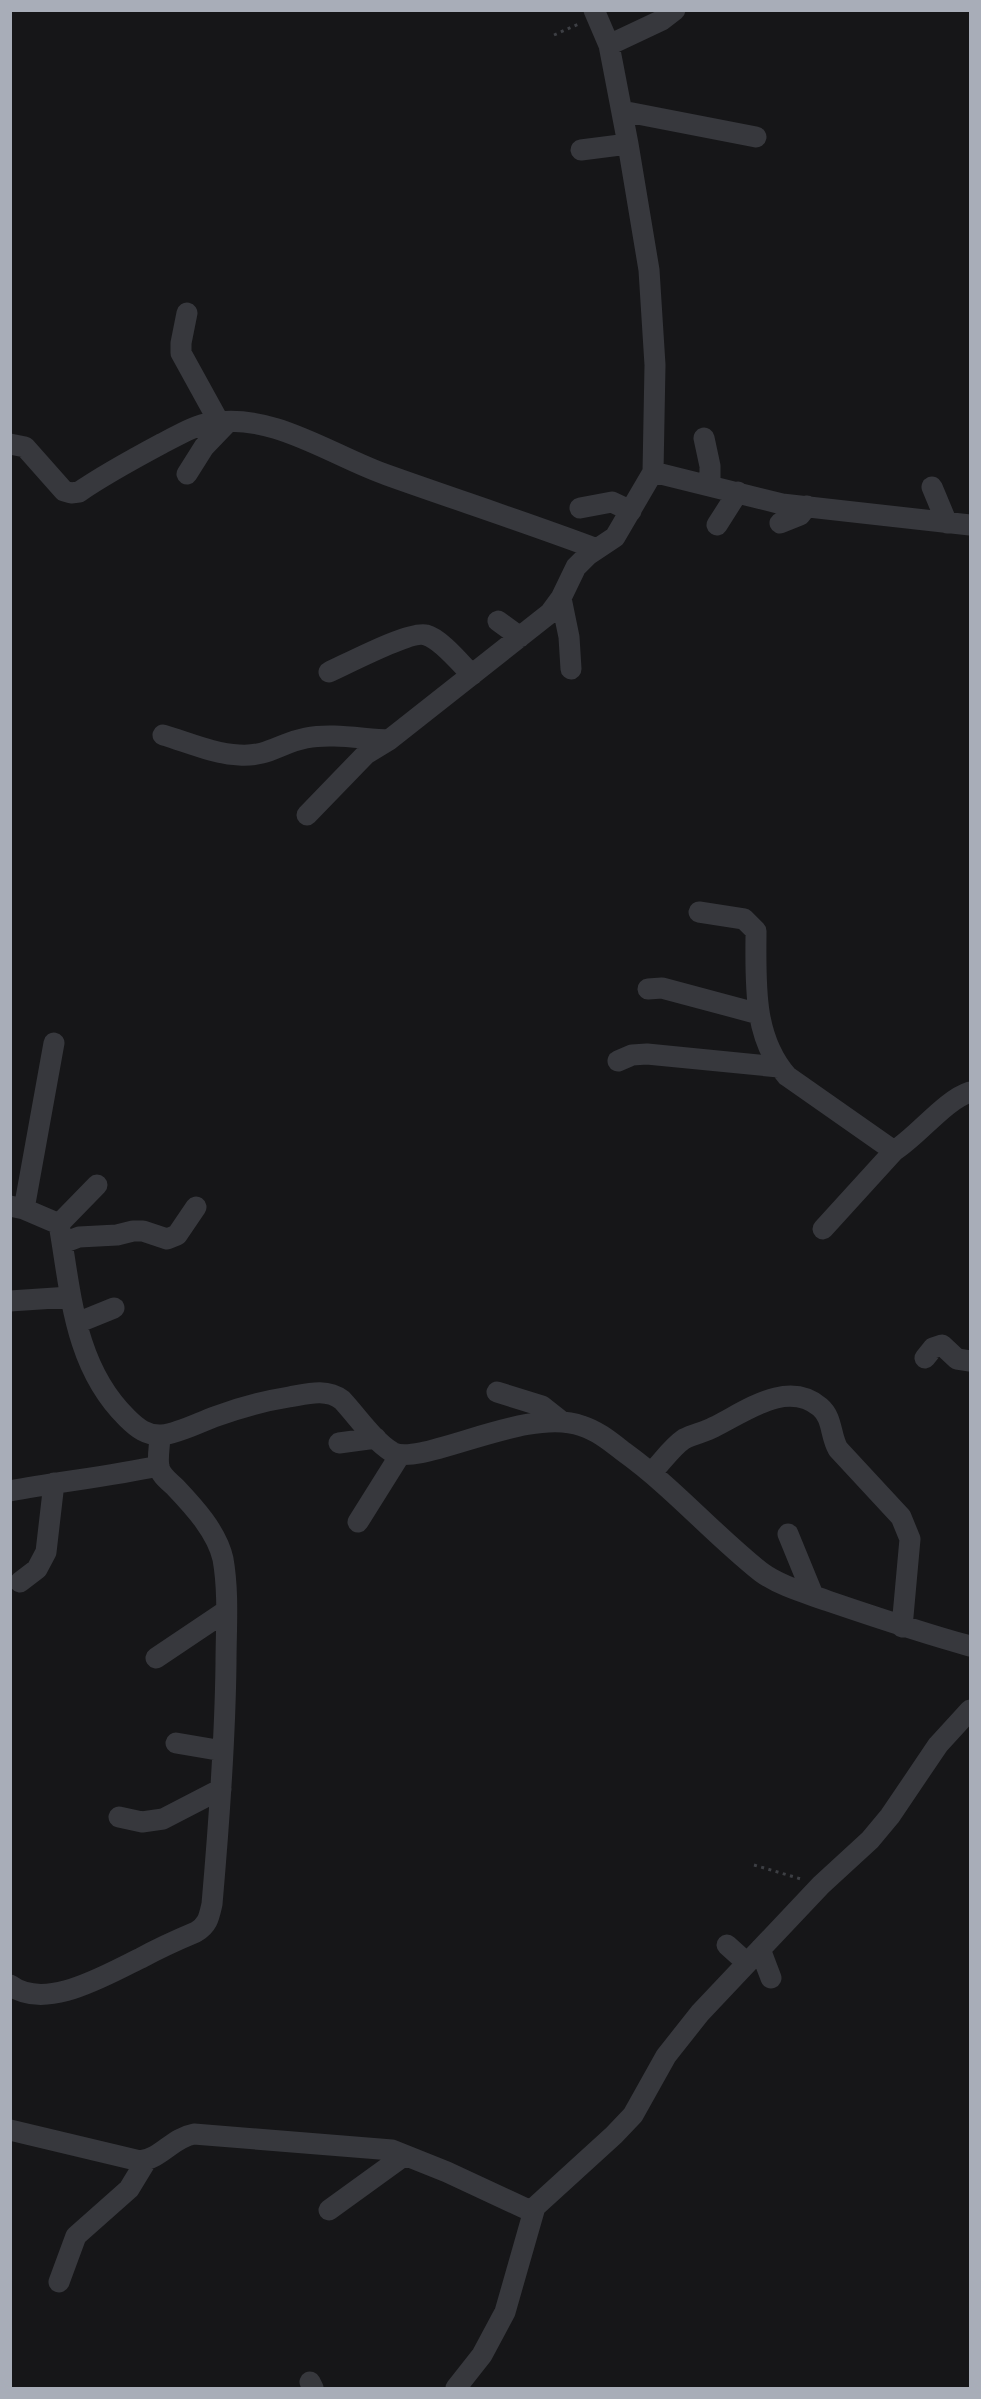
<svg xmlns="http://www.w3.org/2000/svg" width="981" height="2399" font-family="'Fira Sans',sans-serif">
<style>
.lines{fill:none;stroke-linecap:round;stroke-linejoin:round}
.path{stroke:#3d3f44;stroke-width:3;stroke-dasharray:3 4.5;stroke-linecap:butt}
.minor{stroke:#37383d;stroke-width:21}
</style>
<rect width="100%" height="100%" fill="#161618"/>
<g class="lines">
<path class="path" d="M554 35 581 23
M754 1865 801 1879"/>
<path class="minor" d="M594 10 609 45 628 144 649 270 655 365 653 472 782 504 970 525
M609 45 662 20 675 10
M622 111 756 137
M581 150 628 144
M187 313 181 343V353L219 422
M704 438 710 466V485
M10 444 25 447 64 491 71 493 79 492C105 474 133 459 161 444 177 436 194 425 211 423 273 412 332 456 387 475 457 500 528 523 597 549
M187 474 204 447 228 422
M932 487 947 523
M580 508 612 502 631 511
M780 523 800 515 807 506
M717 525 738 492
M561 598 569 637 571 669
M498 621 520 637
M329 672C347 664 411 630 426 635 441 639 461 664 472 675
M163 735C187 742 214 754 239 755 268 757 280 743 306 738 332 733 362 739 389 740
M307 815 366 754 389 740 550 613 561 598 576 567 588 555 615 537 653 472
M699 912 744 919 756 931C756 981 752 1036 787 1076L894 1151C919 1135 945 1100 970 1092
M648 989 662 988 759 1014
M618 1061 632 1055 647 1054 779 1067
M10 1206 24 1209 59 1224C71 1293 74 1366 127 1418 137 1428 147 1436 162 1435 179 1433 198 1423 214 1417 238 1408 264 1401 289 1397 307 1394 326 1388 342 1400 357 1416 373 1440 392 1452 420 1468 527 1405 582 1426 598 1431 611 1442 624 1452 674 1488 713 1534 761 1572 780 1586 806 1593 828 1601 875 1617 922 1633 970 1646
M24 1209 54 1043
M59 1224 97 1185
M823 1229 894 1151
M63 1243 79 1237 117 1235 133 1231H143L167 1239 177 1235 196 1207
M10 1301 70 1297
M77 1323 114 1308
M925 1358 933 1348 942 1345 957 1359 970 1361
M497 1392 542 1406 561 1421
M339 1443 376 1438
M652 1472C662 1462 672 1447 684 1439 694 1434 705 1432 714 1427 745 1412 787 1379 820 1407 833 1418 830 1435 838 1449L901 1517 910 1539 902 1627
M10 1491C60 1482 110 1476 159 1466
M358 1522 400 1455
M788 1534 813 1595
M20 1582 37 1569 46 1552 54 1483
M156 1658 226 1611
M176 1743 223 1751
M119 1817 142 1822 163 1819 221 1789
M727 1945 747 1963
M760 1949 771 1978
M10 1985C46 2012 107 1974 141 1958 159 1948 177 1940 196 1932 208 1925 209 1917 212 1904 219 1824 225 1744 226 1663 226 1629 229 1593 223 1559 217 1532 194 1507 176 1488 169 1481 161 1476 159 1467 157 1457 160 1445 160 1435
M10 2130 140 2161C162 2158 172 2138 194 2134L392 2150 447 2172 533 2212
M329 2210 405 2155
M59 2282 76 2236 129 2189 146 2161
M310 2382 313 2388
M456 2388 482 2355 505 2312 535 2207 614 2135 633 2115 666 2056 700 2013 821 1885 870 1840 890 1816 938 1745 970 1710"/>
</g>
<rect width="981" height="2399" fill="none" stroke="#a8adb8" stroke-width="24"/>
</svg>
